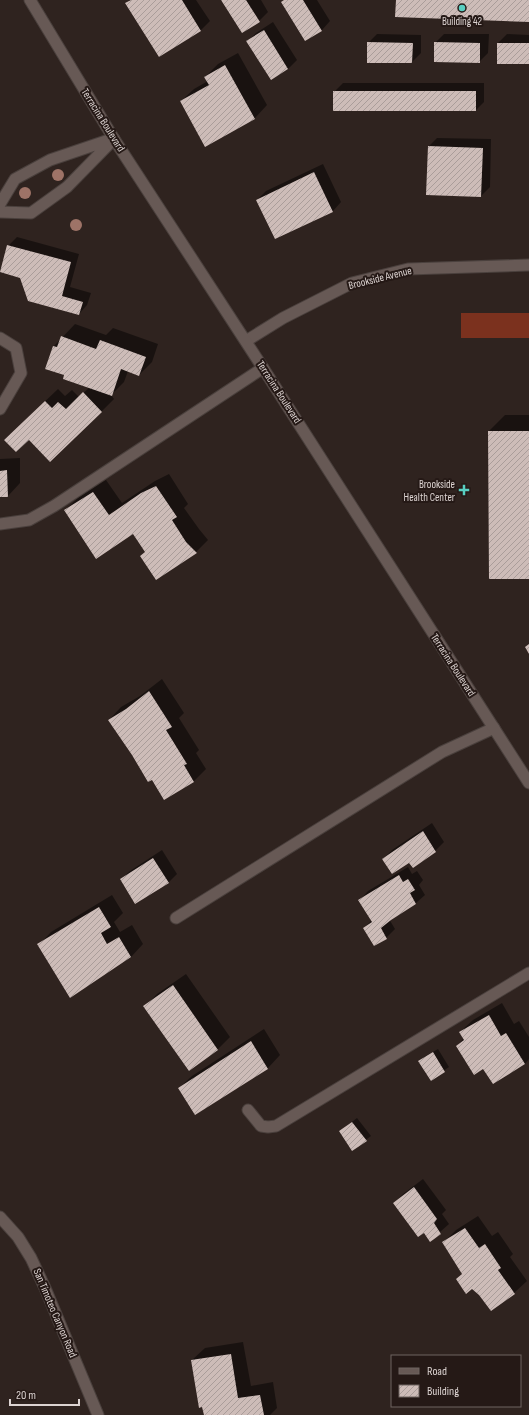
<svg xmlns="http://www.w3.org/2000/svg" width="529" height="1415" font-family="'Sofia Sans Condensed',sans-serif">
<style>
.green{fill:#7b311e}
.shadow{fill:#0007}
.building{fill:url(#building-hatch)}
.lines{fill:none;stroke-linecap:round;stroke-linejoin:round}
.service-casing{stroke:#4a403d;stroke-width:13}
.minor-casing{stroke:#4a403d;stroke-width:13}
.secondary-casing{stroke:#4a403d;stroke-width:13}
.service{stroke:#675955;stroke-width:11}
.minor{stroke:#675955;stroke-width:11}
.secondary{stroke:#675955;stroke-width:11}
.tree{fill:#9e7367}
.poi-dot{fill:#58cec1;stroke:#251916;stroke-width:1.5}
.labels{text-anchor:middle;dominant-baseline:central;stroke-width:4;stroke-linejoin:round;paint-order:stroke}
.poi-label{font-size:11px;fill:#ddd4d2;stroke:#251916}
.street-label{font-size:11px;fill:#ddd4d2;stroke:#251916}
</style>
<defs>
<pattern id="building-hatch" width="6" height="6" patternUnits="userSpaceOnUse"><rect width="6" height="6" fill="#cdbcb8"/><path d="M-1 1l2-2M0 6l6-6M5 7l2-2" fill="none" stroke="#aa9d9a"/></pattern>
</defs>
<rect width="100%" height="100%" fill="#2f231f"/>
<path class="green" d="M461 313H529V338H461Z"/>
<path class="shadow" d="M130 0H196L210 21 201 30 160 56 127 4Z
M222 0H261L268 12 259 21 242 32Z
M284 0H317L330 21 322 30 306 40Z
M273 22 297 60 288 69 271 79 247 42 256 33Z
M377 34 421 35V53L412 62 368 43Z
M444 34H489L488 53 479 62 435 43Z
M507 34 529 35V63H498V43Z
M238 53 267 105 255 118 206 145 181 101 194 89 208 81 205 77 218 64Z
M343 83H484V102L476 110 334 92Z
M437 138 491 139 490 187 481 196 428 147Z
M323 164 341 202 333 211 257 200 266 191Z
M17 237 79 254 70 287 91 293 87 305 79 314 8 246Z
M75 324 106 335 113 328 158 344 152 362 139 375 128 371 124 382 111 395 114 399 101 412 30 438 18 427 58 389 65 396 72 390 79 397 90 387 66 375 46 368 54 346Z
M505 415H529V578L489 431Z
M20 458V483L8 496H0V459Z
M169 474 188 504 184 508 199 529 208 540 196 552H146L133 533 65 510 78 498 106 480 122 503 155 481Z
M162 679 184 713 179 718 199 750 196 753 206 769 193 782 152 778 132 754 109 720 121 707 140 696Z
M432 823 444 842 435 851 383 859 392 850Z
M162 850 177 874 169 882 121 879 130 871Z
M408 867 412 874 417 871 423 880 419 885 425 895 416 903 389 919 395 929 386 938 364 928 372 920 360 900 368 891Z
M112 895 123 913 114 922 120 932 132 925 143 944 131 957 39 945 51 932Z
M186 974 230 1037 218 1049 189 1069 145 1007 157 994Z
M502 1003 514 1024 519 1021 529 1037V1059L525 1064 493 1083 484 1068 457 1046 464 1038 460 1032 473 1020Z
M264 1029 280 1055 268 1068 196 1114 179 1088 192 1076Z
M438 1049 449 1067 431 1079 420 1061 424 1057Z
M357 1118 371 1136 352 1150 340 1131Z
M423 1179 446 1210 442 1214 449 1224 431 1240 424 1231 394 1203 403 1194Z
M478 1216 492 1236 498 1232 513 1254 510 1257 527 1281 514 1293 480 1294 457 1279 463 1273 443 1243 456 1230Z
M243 1342 251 1386 273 1382 277 1408 270 1415H205L192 1360 205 1348Z"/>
<path class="building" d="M131 0H182L201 31 159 57 125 3Z
M221 0H246L260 22 242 33Z
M284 0H303L322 31 305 41 281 2Z
M396 0H529V22L395 17Z
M264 30 288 69 271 80 246 41Z
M367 42 413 43 412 63H367Z
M434 42 480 43V63L434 62Z
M497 43H529V64H497Z
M225 65 255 119 205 147 180 101 209 85 204 77Z
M333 91H476V111H333Z
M428 146 483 148 481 197 426 195Z
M314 172 333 212 275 239 256 200Z
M7 245 71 262 62 296 83 302 79 315 28 301 20 278 0 272Z
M61 336 96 349 100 340 146 357 139 376 121 369 112 396 63 379 64 375 45 369 53 346 57 347Z
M83 392 102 412 50 462 29 440 16 452 4 440 45 401 52 408 58 402 66 409Z
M488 431H529V579H489Z
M7 470 8 497H0V471Z
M156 486 177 517 172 520 186 542 197 553 156 580 140 556 145 552 133 534 96 559 64 510 93 492 109 515 141 493Z
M529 644V654L525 647Z
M149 691 172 727 166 730 187 764 184 765 194 782 164 800 152 780 148 782 132 755 108 720 126 709Z
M423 831 436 852 413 868 409 863 392 874 382 859Z
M153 858 169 883 135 904 120 879Z
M399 875 403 882 408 879 415 890 410 893 416 904 391 920 381 928 387 939 374 946 363 928 372 922 358 900Z
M99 907 111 927 101 933 107 944 119 937 131 957 70 998 37 944Z
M173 985 218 1050 189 1071 143 1006Z
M489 1015 501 1036 506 1033 525 1064 493 1084 483 1069 474 1075 456 1046 464 1040 459 1032Z
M251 1041 268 1069 195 1115 178 1088Z
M433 1052 445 1072 431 1081 418 1061Z
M352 1122 367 1141 352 1151 339 1131Z
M414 1187 437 1219 434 1223 441 1234 430 1242 424 1233 418 1237 393 1203Z
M465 1228 479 1248 485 1244 501 1268 498 1270 515 1294 491 1311 479 1295 472 1289 466 1294 456 1279 462 1274 442 1242Z
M231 1354 238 1398 260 1395 264 1415H204L202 1407 199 1408 191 1360Z"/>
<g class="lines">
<g class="service-casing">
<path id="service" d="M0 204 15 179 50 160 112 139
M0 212 31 213 67 187 114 139
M0 338 16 348 21 373 0 409
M0 524 29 520 54 506 263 368
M176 918 442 752 494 728
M248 1110 261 1126 268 1127 276 1126 529 973"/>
</g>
<g class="minor-casing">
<path id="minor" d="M246 341 283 318 352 283 408 269 529 265"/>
</g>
<g class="secondary-casing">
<path id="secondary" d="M30 0 114 139 263 368 529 783
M0 1217 18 1237 31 1258 45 1288 98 1415"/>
</g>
<use href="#service" class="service"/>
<use href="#minor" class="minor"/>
<use href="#secondary" class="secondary"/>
</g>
<g class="tree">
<circle cx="58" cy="175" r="6"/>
<circle cx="25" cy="193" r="6"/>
<circle cx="76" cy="225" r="6"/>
</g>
<g class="poi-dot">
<circle cx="462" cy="8" r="4"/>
<path d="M462 484h4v4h4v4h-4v4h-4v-4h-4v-4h4z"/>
</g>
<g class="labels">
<g class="poi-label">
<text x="462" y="21">Building 42</text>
<text x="455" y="484" text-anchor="end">Brookside<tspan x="455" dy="13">Health Center</tspan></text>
</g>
<g class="street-label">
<text transform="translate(103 120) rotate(58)">Terracina Boulevard</text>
<text transform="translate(380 278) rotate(-14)">Brookside Avenue</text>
<text transform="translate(279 392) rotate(57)">Terracina Boulevard</text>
<text transform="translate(453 665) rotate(57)">Terracina Boulevard</text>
<text transform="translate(55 1313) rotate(67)">San Timoteo Canyon Road</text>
</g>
</g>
<rect x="391" y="1355" width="130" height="52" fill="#251916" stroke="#6f6461"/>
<rect x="399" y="1368" width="20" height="6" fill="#675955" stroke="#6f6461"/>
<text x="427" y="1375" font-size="12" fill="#ddd4d2">Road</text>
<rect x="399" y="1385" width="20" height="12" fill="url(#building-hatch)" stroke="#6f6461"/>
<text x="427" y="1395" font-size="12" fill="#ddd4d2">Building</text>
<path d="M10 1399v6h69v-6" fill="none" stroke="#ddd4d2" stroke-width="2"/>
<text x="16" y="1399" font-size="12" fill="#ddd4d2" stroke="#251916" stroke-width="3" paint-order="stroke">20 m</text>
</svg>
